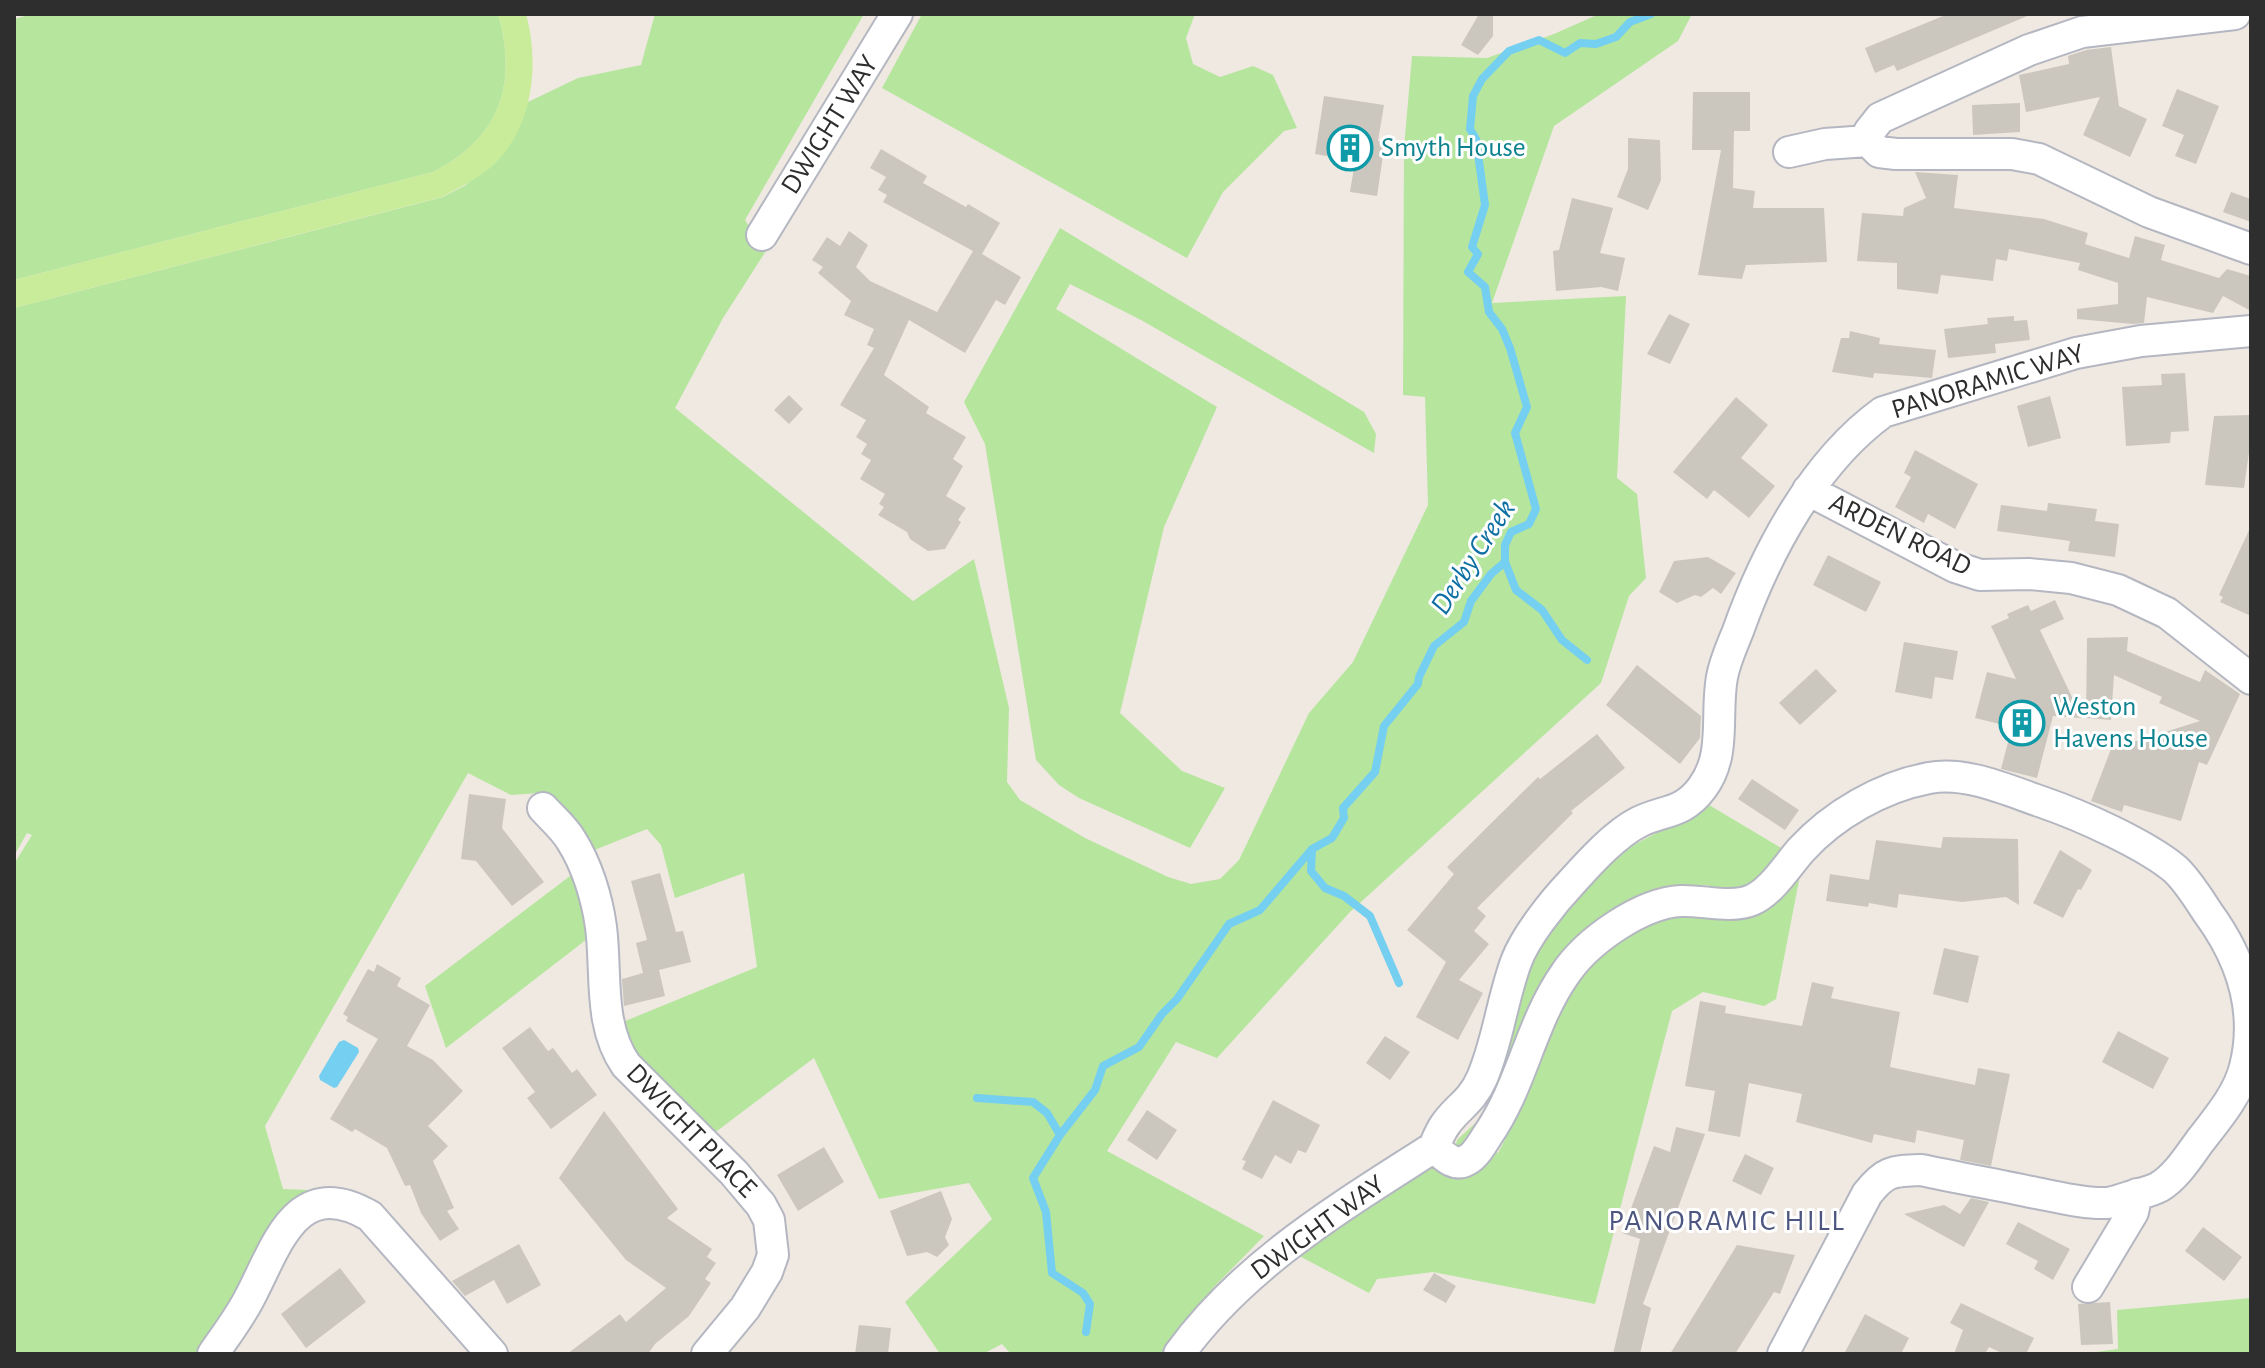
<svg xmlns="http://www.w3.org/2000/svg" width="2265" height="1368" font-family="'Alegreya Sans',sans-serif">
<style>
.green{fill:#b6e59e}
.pitch{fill:#c9ec9a}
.water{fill:#75cff0}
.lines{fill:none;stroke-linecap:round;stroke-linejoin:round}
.stream{stroke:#75cff0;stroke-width:8}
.building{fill:#cbc7bf}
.street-casing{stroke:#b4b7c1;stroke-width:34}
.street{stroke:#fff;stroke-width:30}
.labels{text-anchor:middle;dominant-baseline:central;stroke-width:6;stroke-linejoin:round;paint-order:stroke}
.street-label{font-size:28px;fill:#2e2e2e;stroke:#fff}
.culture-label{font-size:28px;fill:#0d838f;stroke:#fff;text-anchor:start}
.water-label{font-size:30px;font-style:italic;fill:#0d6fa3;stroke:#fff}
.neighbourhood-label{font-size:30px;letter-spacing:2px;fill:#4d5680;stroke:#fff}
</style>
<rect width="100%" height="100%" fill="#efe9e1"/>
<path class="green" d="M33 14H498C518 85 500 138 433 172L14 280V19Z
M655 14H864L745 220 766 251 723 318 675 408 913 601 974 559 1009 708 1007 782 1020 800 1085 838 1168 877 1191 884 1220 879 1239 860 1309 713 1353 662 1428 505 1425 397 1403 395 1404 148 1412 56 1487 58 1554 34 1599 14H1692L1678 41 1554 126 1492 303 1626 296 1617 478 1637 494 1646 578 1629 596 1601 683 1350 912 1217 1058 1176 1042 1107 1151 1264 1236 1213 1288 1166 1354H1011L1002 1344 983 1354H940L905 1302 992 1219 969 1183 879 1199 814 1058 709 1137 638 1066 618 1024 757 967 744 873 675 898 661 845 647 829 587 853 559 805 539 793 511 795 468 773 265 1126 283 1189 309 1190 288 1205 275 1219 233 1305 196 1354H14V864L32 835 27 833 14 856V308L443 197 466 185 515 136 528 102 578 78 641 65Z
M922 14H1195L1186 38 1193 64 1220 77 1253 66 1273 75 1297 128 1284 131 1223 192 1187 258 882 88Z
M1060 228 1364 412 1376 434 1374 453 1141 320 1070 284 1056 309 1217 407 1164 527 1120 713 1182 771 1225 788 1190 848 1079 798 1059 785 1036 760 985 444 964 402Z
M1709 805 1783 849 1763 873 1748 885 1730 889 1705 885 1680 886 1624 908 1521 1042 1470 1141 1458 1148 1456 1143 1458 1139 1482 1117 1494 1092 1527 975 1544 932 1584 888 1632 846Z
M1803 860 1776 999 1764 1006 1703 992 1672 1011 1595 1304 1433 1272 1377 1279 1369 1293 1290 1251 1424 1161 1487 1148 1498 1153 1519 1113 1512 1109 1580 966 1639 924 1699 910Z
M574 873 591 936 446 1048 425 986Z
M2251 1298V1354H2081L2118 1349 2117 1310Z"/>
<path class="pitch" d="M498 14H526C540 65 533 131 490 168 475 180 459 188 442 197L14 308V280L433 172C500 138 518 85 498 14Z"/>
<path class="water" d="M344 1040 358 1048 359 1052 337 1087 334 1088 320 1080 319 1076 339 1042Z"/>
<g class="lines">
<path class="stream" d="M1505 562 1516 590 1542 610 1562 640 1587 660
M1312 849 1311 871 1325 888 1344 896 1370 916 1399 983
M977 1098 1033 1102 1047 1113 1060 1135
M1086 1332 1090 1304 1083 1293 1052 1273 1046 1212 1033 1178 1060 1135 1095 1090 1103 1066 1139 1047 1162 1014 1177 999 1229 924 1260 910 1312 849 1332 838 1344 818 1343 808 1375 772 1384 726 1418 684 1419 677 1434 646 1464 622 1471 601 1491 574 1505 562V545L1511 532 1529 524 1536 509 1515 433 1527 407 1510 348 1502 329 1489 312 1485 287 1468 272 1478 254 1472 247 1485 205 1476 139 1470 129 1473 96 1482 79 1509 51 1539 40 1565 53 1580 43 1596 44 1616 37 1630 22 1651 14"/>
</g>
<path class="building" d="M1479 14H1493V36L1478 55 1461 45Z
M1948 14H2032L1897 71 1894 65 1875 73 1865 48Z
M2111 47 2119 106 2147 119 2130 157 2083 135 2100 97 2026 112 2019 75 2069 64 2068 56 2086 50Z
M2177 89 2219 106 2196 164 2175 156 2184 135 2162 126Z
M1693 92H1750V131H1734L1733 188 1755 191 1753 208H1824L1827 262 1746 265 1742 279 1698 275 1721 150H1692Z
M1324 96 1384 105 1378 141 1385 142 1377 196 1350 192 1355 161 1315 154Z
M2020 103V132L1973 135 1972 105Z
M1628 138 1660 140 1661 180 1648 210 1617 197 1628 169Z
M881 149 927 176 923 183 966 207 968 204 1000 223 982 254 1021 277 1005 305 996 300 965 353 909 320 884 375 929 407 926 413 966 437 953 459 963 466 946 496 966 508 958 520 961 522 945 549 928 551 910 539 907 532 878 515 884 507 879 504 885 494 860 479 871 460 861 454 867 444 856 437 866 420 840 405 874 348 867 345 874 329 844 315 851 301 818 273 823 267 812 260 827 237 840 246 849 231 868 245 856 267 870 281 937 312 973 251 883 202 887 195 878 190 886 177 870 168Z
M1915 172 1958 175 1954 208 2044 219 2088 233 2085 244 2129 258 2135 236 2165 245 2161 260 2219 278 2227 269 2251 276V311L2223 296 2213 313 2147 297 2144 323 2133 324 2077 319V309L2118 304V283L2078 270 2080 263 2009 249 2007 261 1996 259 1993 281 1941 275 1938 294 1897 289V263L1857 261 1862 213 1903 216 1904 208 1926 198Z
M2231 192 2251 199V222L2223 212Z
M1572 198 1613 208 1600 253 1625 258 1618 291 1601 287 1556 291 1553 251 1559 250Z
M1669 314 1690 324 1670 364 1647 354Z
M2014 316V321L2027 320 2030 340 1995 344 1996 353 1948 358 1944 329 1988 324 1987 318Z
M1850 331 1880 338 1879 344 1936 350 1932 378 1874 373 1873 378 1832 372 1841 338H1849Z
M2185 373 2189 431 2171 432 2170 443 2126 446 2122 387 2162 385 2161 374Z
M789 395 803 409 789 424 774 410Z
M2050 396 2061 438 2028 447 2017 406Z
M1736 397 1768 425 1741 458 1775 486 1749 518 1714 490 1707 499 1673 472Z
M2251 415V438L2244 488 2205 485 2214 416Z
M1915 450 1978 484 1955 529 1928 514 1924 523 1895 507 1911 477 1904 473Z
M2048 503 2097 509 2095 521 2119 524 2115 557 2068 551 2070 541 1997 531 2001 505 2047 511Z
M2251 526V616L2220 602 2223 597 2219 595Z
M1828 555 1881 582 1866 612 1813 585Z
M1708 557 1736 573 1721 594 1713 588 1701 597 1695 595 1677 603 1659 592 1674 561Z
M2055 600 2064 619 2040 630 2082 718 2053 716 2037 778 2001 769 2012 727 1975 718 1987 672 2016 679 1991 626 2009 618 2007 614 2028 605 2031 611Z
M2128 637 2127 651 2200 682 2205 670 2240 694 2207 765 2199 762 2181 821 2124 805 2122 812 2091 801 2111 749 2200 721 2159 703 2162 697 2114 675 2111 720 2086 718 2087 638Z
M1904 642 1958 651 1953 680 1935 677 1932 699 1895 692Z
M1637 665 1701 716 1700 738 1680 764 1606 705Z
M1816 669 1837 691 1800 725 1779 703Z
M1597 734 1625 768 1571 811 1573 813 1477 908 1486 916 1474 931 1489 944 1459 980 1483 993 1458 1040 1416 1017 1446 962 1407 930 1454 874 1447 867 1538 777 1540 779Z
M1752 779 1799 810 1785 830 1738 799Z
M469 794 506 799 502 828 544 882 512 906 476 861 461 859Z
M1943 837 2018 839 2019 905 2006 897 1962 902 1899 894 1897 908 1869 903 1868 907 1826 901 1830 874 1869 880 1876 840 1941 848Z
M2060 850 2092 870 2081 890 2078 889 2063 918 2033 903Z
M660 873 676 932 683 931 691 962 659 970 665 996 624 1006 622 979 643 973 636 943 647 940 631 881Z
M1944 948 1979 956 1968 1003 1933 994Z
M377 964 401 978 397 986 430 1005 407 1046 433 1060 463 1091 428 1126 448 1146 433 1161 454 1208 447 1211 459 1229 440 1241 421 1213 410 1185 405 1186 387 1148 355 1129 352 1132 330 1119 378 1039 346 1021 348 1017 343 1014 368 969 374 972Z
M1812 982 1834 987 1831 998 1900 1012 1890 1067 1975 1085 1978 1068 2010 1074 1991 1166 1960 1160 1964 1140 1917 1130 1915 1143 1874 1134 1872 1143 1796 1122 1802 1094 1749 1083 1740 1137 1708 1131 1715 1091 1685 1086 1700 1001 1726 1006 1725 1013 1802 1026Z
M530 1027 548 1051 553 1048 572 1073 577 1069 597 1095 551 1129 527 1098 535 1092 502 1048Z
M2118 1031 2169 1058 2153 1089 2102 1062Z
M1385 1036 1410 1052 1390 1080 1366 1063Z
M1273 1100 1320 1125 1306 1153 1298 1150 1291 1164 1275 1155 1262 1179 1242 1169 1246 1161 1242 1160Z
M1147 1110 1177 1130 1157 1160 1127 1140Z
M604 1111 678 1209 667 1218 712 1249 707 1257 716 1263 705 1279 711 1283 689 1316 655 1344 648 1354H567L620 1314 626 1322 666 1288 626 1260 559 1178Z
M1676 1127 1705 1134 1643 1304 1651 1308 1640 1354H1613L1640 1239 1622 1233 1654 1146 1670 1152Z
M824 1147 844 1182 798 1211 777 1175Z
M1745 1154 1774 1168 1761 1195 1732 1181Z
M941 1191 952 1219 945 1237 949 1245 937 1257 927 1252 907 1256 890 1211Z
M1971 1198 1989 1202 1964 1247 1904 1214 1944 1205 1960 1214Z
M2018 1222 2070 1249 2053 1280 2034 1269 2038 1261 2006 1244Z
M2203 1227 2242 1257 2224 1281 2185 1251Z
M519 1244 541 1285 507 1304 494 1280 465 1296 452 1281Z
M1737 1245 1795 1255 1780 1294 1774 1292 1735 1354H1670Z
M340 1268 366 1302 306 1348 281 1314Z
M1434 1273 1456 1286 1446 1303 1423 1290Z
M2110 1302 2113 1344 2081 1345 2078 1304Z
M1961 1303 2034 1338 2026 1354H2004L1989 1347 1985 1354H1954L1963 1330 1950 1323Z
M1865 1314 1909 1338 1901 1354H1844Z
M859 1325 891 1328 888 1354H855Z"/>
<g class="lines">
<g class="street-casing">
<path id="street" d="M1868 141 1869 132 1880 118 2029 50 2082 32 2235 14
M1789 152 1825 144 1868 141 1879 152 1896 154H2012L2039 159 2149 212 2251 249
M762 235 897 14
M1808 490 1955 567 1980 575 2029 574 2071 578 2118 590 2167 613 2251 679
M543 808C552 818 564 828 571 840 587 865 597 898 601 927 607 973 598 1025 626 1065L734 1173 761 1205 769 1220 773 1255 767 1272 745 1308 707 1354
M1434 1147C1443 1155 1454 1168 1467 1160 1475 1156 1482 1144 1487 1136 1522 1086 1530 1024 1565 974 1587 941 1641 903 1681 901 1703 900 1731 909 1752 900 1771 892 1787 866 1801 850 1833 815 1881 787 1929 778 1966 771 2007 790 2042 802 2080 815 2145 844 2175 869 2188 881 2198 898 2208 913 2241 958 2259 1011 2245 1067 2238 1095 2217 1119 2200 1141 2189 1156 2176 1177 2159 1187 2150 1192 2138 1194 2129 1197 2122 1199 2113 1203 2106 1203 2084 1204 2058 1197 2036 1193 1998 1185 1959 1178 1921 1170 1892 1171 1885 1171 1867 1194L1783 1354
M1434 1147C1437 1140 1440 1132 1445 1125 1457 1107 1471 1103 1482 1078 1498 1041 1502 1000 1516 962 1525 937 1553 902 1571 883 1589 863 1615 834 1639 822 1663 810 1683 814 1702 788 1727 755 1715 715 1722 677 1725 661 1732 646 1738 631 1766 552 1814 462 1883 412L2076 353 2141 341 2251 331
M2088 1287 2133 1212 2137 1194
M213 1354C226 1335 240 1317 250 1297 277 1246 296 1173 370 1216L492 1354
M1179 1354C1245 1263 1341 1207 1434 1147"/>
</g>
<use href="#street" class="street"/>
</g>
<defs>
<g id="building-ring" transform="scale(2.3)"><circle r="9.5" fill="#fff" stroke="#0f9aa8" stroke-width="1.5"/><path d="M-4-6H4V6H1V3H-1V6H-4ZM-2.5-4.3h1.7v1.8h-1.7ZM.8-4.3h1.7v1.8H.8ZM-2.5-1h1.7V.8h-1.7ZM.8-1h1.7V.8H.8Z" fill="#0f9aa8"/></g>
</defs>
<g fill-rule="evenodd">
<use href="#building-ring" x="1350" y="148"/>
<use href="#building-ring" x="2022" y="723"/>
</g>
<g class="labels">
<g class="street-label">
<text transform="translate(830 125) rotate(-58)">DWIGHT WAY</text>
<text transform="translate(1988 382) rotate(-17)">PANORAMIC WAY</text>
<text transform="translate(1900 535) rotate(26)">ARDEN ROAD</text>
<text transform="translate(691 1131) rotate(46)">DWIGHT PLACE</text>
<text transform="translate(1318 1228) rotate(-36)">DWIGHT WAY</text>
</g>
<g class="culture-label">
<text x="1381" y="148">Smyth House</text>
<text x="2053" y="707">Weston<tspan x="2053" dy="32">Havens House</tspan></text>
</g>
<g class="water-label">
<text transform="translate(1473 557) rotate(-57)">Derby Creek</text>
</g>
<g class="neighbourhood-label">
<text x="1727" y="1221">PANORAMIC HILL</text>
</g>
</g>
<rect width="2265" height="1368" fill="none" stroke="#2e2e2e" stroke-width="32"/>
</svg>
